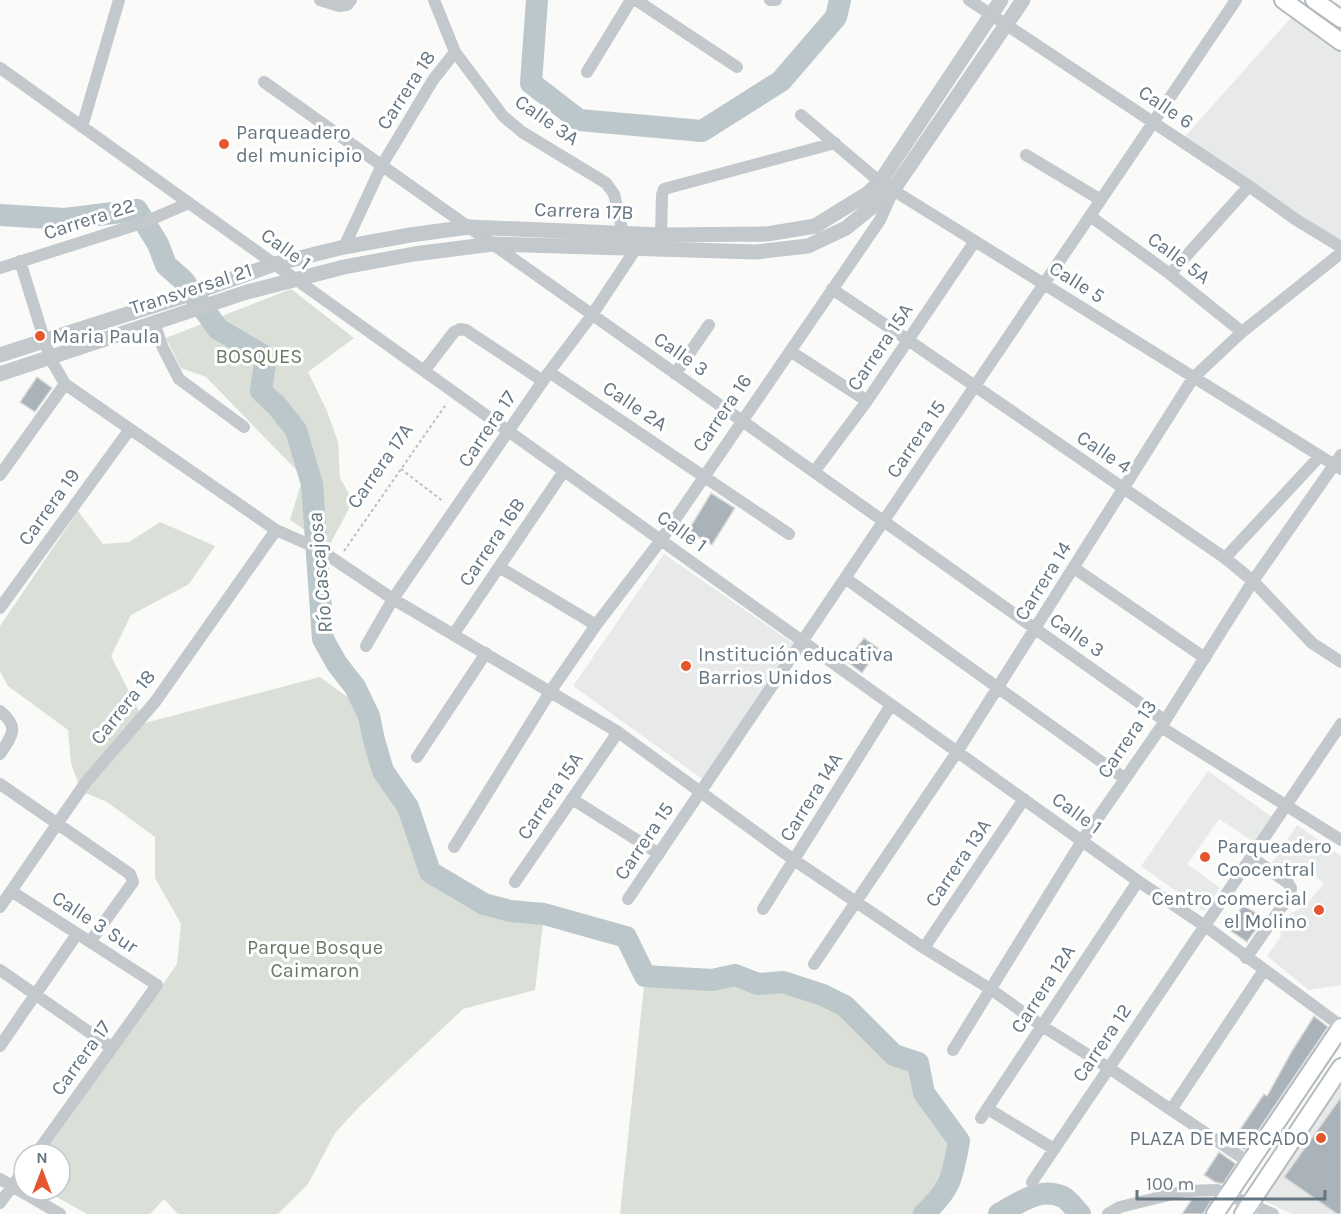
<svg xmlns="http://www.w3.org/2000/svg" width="1341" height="1214" font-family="Karla,sans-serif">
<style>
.built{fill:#e8e9e9}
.green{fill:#dadfd7}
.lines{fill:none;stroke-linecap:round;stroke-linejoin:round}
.river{stroke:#bbc7cb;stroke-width:22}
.building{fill:#aab3b9;stroke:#dcdcda;stroke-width:1.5}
.secondary-casing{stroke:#b3babf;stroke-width:20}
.path{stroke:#bbbfc2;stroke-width:2;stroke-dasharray:3 3;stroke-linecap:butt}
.minor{stroke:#c3c8cc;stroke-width:12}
.tertiary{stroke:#c3c8cc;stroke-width:15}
.secondary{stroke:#fff;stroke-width:16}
.poi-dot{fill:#e4572e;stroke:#fff;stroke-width:2}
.labels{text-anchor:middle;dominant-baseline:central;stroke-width:6;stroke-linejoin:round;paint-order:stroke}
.street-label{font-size:20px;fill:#657683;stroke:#fff}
.poi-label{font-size:20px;fill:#657683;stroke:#fff;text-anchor:start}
.park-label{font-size:20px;fill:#687a64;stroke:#fff}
.water-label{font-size:21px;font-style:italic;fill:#60757c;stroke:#fff}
</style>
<rect width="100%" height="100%" fill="#fafaf8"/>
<path class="built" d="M1298 10 1341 42V247L1181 141Z
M664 554 797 646 708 783 573 686Z
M1208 771 1272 817 1254 842 1219 819 1187 864 1220 888 1204 911 1141 866Z
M1297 825 1341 856V985L1309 990 1267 956 1281 937 1280 930 1288 915 1306 905 1324 883 1300 866 1291 878 1270 866Z
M1341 1077V1214H1292L1260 1199Z"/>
<path class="green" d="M291 289 354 338 308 372 327 411 338 442 340 478 353 501 329 546 290 520 303 477 206 377 181 368 166 338Z
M78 511 103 544 129 542 160 522 215 546 189 584 131 615 111 656 145 723 320 677 365 710 372 773 402 804 426 878 448 886 481 909 544 916 535 990 463 1009 360 1106 335 1133 308 1184 278 1214H178L164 1199 150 1214H87L44 1190H60V1154H44L177 964 181 924 155 878V837L107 802 81 791 71 763 68 730 8 686 0 671V626Z
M735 975 758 984 783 982 823 995 845 1006 894 1055 918 1063 924 1093 959 1141C952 1178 952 1187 924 1214H620L645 976 712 980Z"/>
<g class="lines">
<path class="river" d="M537 0 531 83 579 120 702 131 781 81 836 17 840 0
M0 215 65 219 137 210 158 244 166 265 183 280 218 329 266 357 261 391 277 406 296 430 312 484 323 639 337 664 355 687 369 716 374 740 383 771 408 807 430 872 484 904 510 911 544 914 626 937 645 976 712 980 735 975 758 984 783 982 823 995 845 1006 894 1055 918 1063 924 1093 959 1141C952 1178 952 1187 924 1214
M999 1214C1019 1203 1040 1186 1063 1197 1069 1200 1075 1209 1080 1214"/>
</g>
<path class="building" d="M37 377 52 388 35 412 20 402Z
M711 493 735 508 712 545 688 531Z
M864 638 879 649 862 673 846 661Z
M1243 905 1264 918 1247 942 1228 929Z
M1314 1016 1328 1027 1245 1150 1232 1141 1264 1094 1267 1096 1292 1051Z
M1341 1097V1214H1337L1284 1177Z
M1219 1152 1236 1164 1223 1184 1215 1182 1204 1175Z
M1213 1198 1203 1214H1182L1192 1199Z"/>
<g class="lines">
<g class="secondary-casing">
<path id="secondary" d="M1283 0 1341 42
M1314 0 1341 19
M1215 1214 1341 1027
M1243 1214 1341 1067"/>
</g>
<path class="path" d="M401 469 444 502
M344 551 447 403"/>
<path class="minor" d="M320 0 339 6 347 5 351 0
M434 0 455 52 503 116 522 132 606 183 614 194 623 233
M636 0 737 67
M770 0H776
M969 0 1249 186 1295 219 1341 247
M0 68 1138 881 1205 926 1341 1026
M587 72 631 0
M264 82 1164 720
M801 115 880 182 1341 469
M82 127 119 0
M1026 155 1101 200
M1090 216 1170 274 1242 332
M661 235 662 195 664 189 835 143
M344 247 382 165 433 80 455 52
M20 261 50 358 65 384 276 530 317 548 393 599 618 732 794 860 924 948 992 990 1042 1026 1109 1068 1250 1163
M0 268 145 222 189 203
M1170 274 1249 186
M832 289 908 340 1225 558 1253 581 1312 643 1341 662
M154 323 163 348 179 379 244 427
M790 351 867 401
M424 371 454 332 460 329 466 330 543 381
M549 372 789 534
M675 374 709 325
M814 472 867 401 975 241
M0 475 65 384
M1225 558 1320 456
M499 567 596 625
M1074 568 1205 658
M845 578 1124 778
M0 608 130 429
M453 635 564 471
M366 646 393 599 549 372 592 315 635 250 634 241
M0 711C20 727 12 736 0 754
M1161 727 1341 840
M417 757 486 653
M0 784 130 874 133 882 90 942
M572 799 659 854
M454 847 550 692 596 625 661 540 880 220 893 191
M515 882 618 732
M11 891 157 985 36 1154
M628 899 1236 0
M0 907 86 782 155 702 276 530
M763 909 891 705
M924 948 1024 799
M1246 958 1290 895 1291 888 1288 883 1251 857
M814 964 957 752 1193 378 1242 332 1341 253
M0 970 112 1048
M0 1046 77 934
M953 1050 1082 841 1161 727 1253 581 1341 455
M988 1109 1054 1149
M1171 1110 1264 970
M981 1118 1138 881
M0 1179 60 1214
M1032 1182 1341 724
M0 1203 24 1170
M1108 1214 1120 1207 1185 1191 1217 1190 1273 1214"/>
<path class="tertiary" d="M0 355 193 293 275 264 344 247 410 235 469 227 661 235 767 234 815 226 867 194 880 182 1001 0
M0 374 247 292 344 267 414 254 493 244 756 252 808 246 846 228 893 190 1023 0"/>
<use href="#secondary" class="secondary"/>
</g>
<g class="poi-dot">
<circle cx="224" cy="144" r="6"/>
<circle cx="40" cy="336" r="6"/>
<circle cx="686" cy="666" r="6"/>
<circle cx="1205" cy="857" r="6"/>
<circle cx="1319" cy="910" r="6"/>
<circle cx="1321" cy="1138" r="6"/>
</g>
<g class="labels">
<g class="street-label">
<text transform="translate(406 90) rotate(-57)">Carrera 18</text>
<text transform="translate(1166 107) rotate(34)">Calle 6</text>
<text transform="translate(547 120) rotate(35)">Calle 3A</text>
<text transform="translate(584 211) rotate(2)">Carrera 17B</text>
<text transform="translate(89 219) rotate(-18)">Carrera 22</text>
<text transform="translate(286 249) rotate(36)">Calle 1</text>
<text transform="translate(1179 258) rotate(37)">Calle 5A</text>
<text transform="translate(1077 282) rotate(32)">Calle 5</text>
<text transform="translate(191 289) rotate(-18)">Transversal 21</text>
<text transform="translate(880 347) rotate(-56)">Carrera 15A</text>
<text transform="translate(681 354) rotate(35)">Calle 3</text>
<text transform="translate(635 406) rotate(34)">Calle 2A</text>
<text transform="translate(722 413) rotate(-56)">Carrera 16</text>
<text transform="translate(487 429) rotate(-56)">Carrera 17</text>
<text transform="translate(916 439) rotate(-56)">Carrera 15</text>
<text transform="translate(1104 452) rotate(34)">Calle 4</text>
<text transform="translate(380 466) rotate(-55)">Carrera 17A</text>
<text transform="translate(49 507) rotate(-54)">Carrera 19</text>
<text transform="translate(682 531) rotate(36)">Calle 1</text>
<text transform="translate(492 542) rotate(-56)">Carrera 16B</text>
<text transform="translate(1043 581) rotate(-58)">Carrera 14</text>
<text transform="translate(1077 635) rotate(35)">Calle 3</text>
<text transform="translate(123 707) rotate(-51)">Carrera 18</text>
<text transform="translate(1127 739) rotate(-56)">Carrera 13</text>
<text transform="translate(550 796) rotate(-56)">Carrera 15A</text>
<text transform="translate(811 797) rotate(-58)">Carrera 14A</text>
<text transform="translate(1077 813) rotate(36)">Calle 1</text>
<text transform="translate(644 841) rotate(-56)">Carrera 15</text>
<text transform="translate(958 863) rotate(-56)">Carrera 13A</text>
<text transform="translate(95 922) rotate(33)">Calle 3 Sur</text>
<text transform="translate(1043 989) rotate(-57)">Carrera 12A</text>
<text transform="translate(1102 1043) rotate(-56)">Carrera 12</text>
<text transform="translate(81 1058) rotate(-54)">Carrera 17</text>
</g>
<g class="poi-label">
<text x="236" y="132">Parqueadero<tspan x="236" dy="23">del municipio</tspan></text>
<text x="52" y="336">Maria Paula</text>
<text x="698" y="654">Institución educativa<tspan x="698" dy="23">Barrios Unidos</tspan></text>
<text x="1217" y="846">Parqueadero<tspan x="1217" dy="23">Coocentral</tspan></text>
<text x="1307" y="898" text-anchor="end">Centro comercial<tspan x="1307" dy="23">el Molino</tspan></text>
<text x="1309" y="1138" text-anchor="end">PLAZA DE MERCADO</text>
</g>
<g class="park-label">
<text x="259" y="356">BOSQUES</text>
<text x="315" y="947">Parque Bosque<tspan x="315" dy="23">Caimaron</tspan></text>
</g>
<g class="water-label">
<text transform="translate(320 573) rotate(-95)">Río Cascajosa</text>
</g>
</g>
<g transform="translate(42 1172)"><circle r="28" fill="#ffffff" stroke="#c1c8cd" stroke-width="1.5"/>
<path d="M0-4.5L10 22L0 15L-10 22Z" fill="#e4572e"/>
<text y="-9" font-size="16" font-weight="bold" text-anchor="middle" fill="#657683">N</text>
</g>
<path d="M1137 1190v9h188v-9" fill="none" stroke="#657683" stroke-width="3"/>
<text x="1146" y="1190" font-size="18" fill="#657683" stroke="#ffffff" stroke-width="4.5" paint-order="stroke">100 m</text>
</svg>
